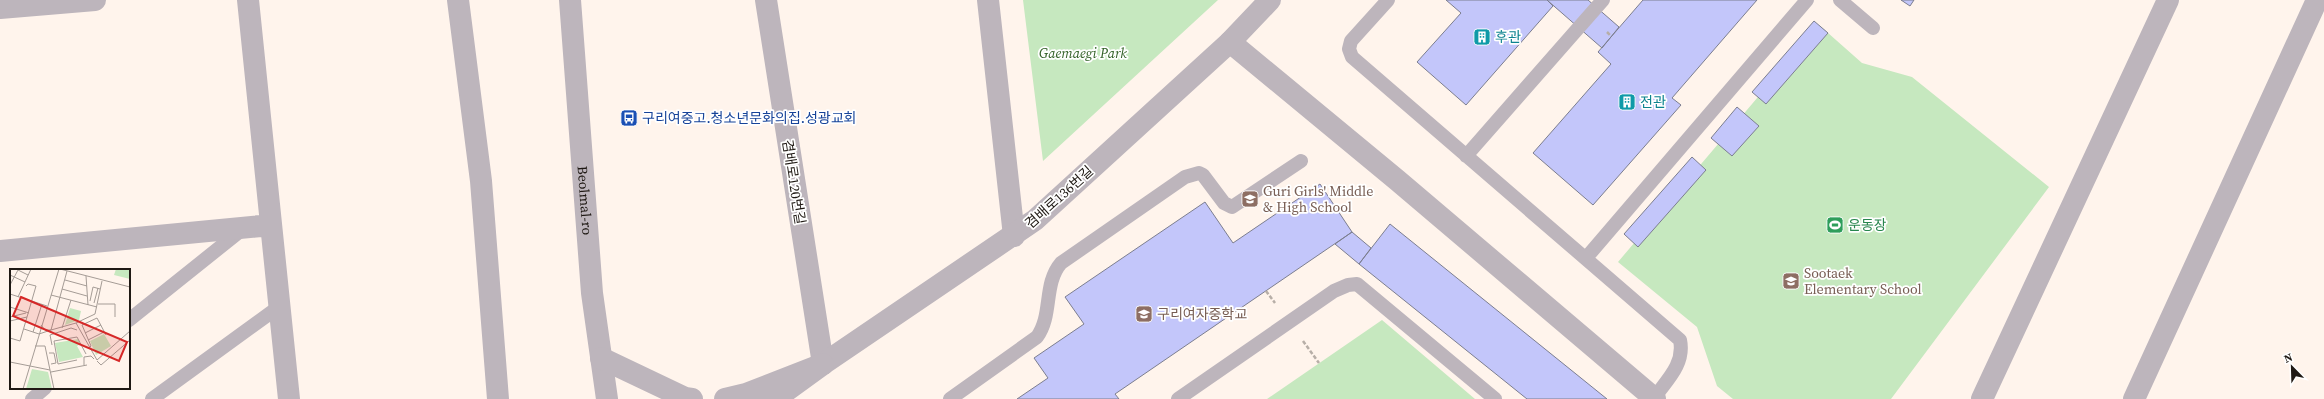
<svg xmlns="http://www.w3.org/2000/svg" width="2324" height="399" font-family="'Source Serif 4','Noto Sans KR',serif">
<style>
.green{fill:#c6e8bf}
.building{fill:#c3c6fa;stroke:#7c7e8f}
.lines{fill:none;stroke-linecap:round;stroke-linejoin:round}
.path{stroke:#b7aea7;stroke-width:2.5;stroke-dasharray:4 2;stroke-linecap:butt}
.service{stroke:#bdb5bc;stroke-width:14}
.minor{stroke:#bdb5bc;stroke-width:22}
.tertiary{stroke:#bdb5bc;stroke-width:22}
.labels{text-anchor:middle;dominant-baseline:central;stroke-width:3.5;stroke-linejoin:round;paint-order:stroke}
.culture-label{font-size:14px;fill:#0d838f;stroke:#fff;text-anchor:start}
.park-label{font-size:14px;font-style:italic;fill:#316026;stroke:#fff}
.transit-label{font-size:14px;fill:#164399;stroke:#fff;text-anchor:start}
.street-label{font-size:14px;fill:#1f1914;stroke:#fff}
.education-label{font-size:14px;fill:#785e54;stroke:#fff;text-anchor:start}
.leisure-label{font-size:14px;fill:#27864d;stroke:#fff;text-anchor:start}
.inset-road{fill:none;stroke:#a59c96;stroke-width:1}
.view{fill:#d62828;fill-opacity:0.15;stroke:#d62828;stroke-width:2}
.inset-edge{fill:none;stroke:#1f1914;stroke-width:2}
</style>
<rect width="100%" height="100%" fill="#fff4ec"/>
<path class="green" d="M1023 0H1218L1043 161Z
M1819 25 1862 63 1912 77 2049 187 1891 399H1733L1717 386 1697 327 1618 262Z
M1382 320 1475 399H1267Z"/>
<path class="building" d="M1446 0H1547L1553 6 1466 105 1417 62 1461 13Z
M1547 0H1588L1619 27 1602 48Z
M1643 0H1757L1672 98 1681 105 1593 205 1533 153 1611 64 1598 52Z
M1901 0H1914L1910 6Z
M1814 21 1828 33 1766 104 1752 92Z
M1737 107 1759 126 1732 156 1711 138Z
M1692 157 1706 170 1638 247 1624 234Z
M1320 184 1352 232 1115 394 1119 399H1017L1048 378 1034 358 1084 324 1065 297 1205 202 1233 243Z
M1390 224 1607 399H1527L1359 264Z
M1352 232 1371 248 1359 264 1335 244Z"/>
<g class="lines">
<path class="path" d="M1607 32 1611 36
M1266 291 1275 303
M1303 341 1319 363"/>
<path class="service" d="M1388 0 1351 41 1349 49 1352 57 1680 340C1685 364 1667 380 1654 398
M1840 0 1873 28
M1466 156 1603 0
M1586 258 1807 0
M129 320 244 228
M32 399 45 388
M152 399 280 306
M950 399 1037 337C1053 315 1043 284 1061 263L1185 177 1199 173 1203 175 1224 203 1232 207 1301 161
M1178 399 1334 291 1348 285 1357 284 1495 399"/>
<path class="minor" d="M248 0 289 399
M458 0 481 181 498 399
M766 0 823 364
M988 0 1014 236
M0 8 95 0
M1230 42 1397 180 1655 399
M0 251 271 225
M1982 399 2168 0
M2134 399 2317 0"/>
<g class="tertiary">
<path id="s1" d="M570 0 592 293 607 399"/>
<path d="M601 358 685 398 692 399"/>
<path d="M823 364 1035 220 1230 42 1270 0"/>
<path d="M725 399 746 394 823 364 775 399"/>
</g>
</g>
<defs>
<g id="building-square" transform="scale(0.9)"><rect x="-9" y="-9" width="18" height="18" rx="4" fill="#0f9aa8" stroke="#fff"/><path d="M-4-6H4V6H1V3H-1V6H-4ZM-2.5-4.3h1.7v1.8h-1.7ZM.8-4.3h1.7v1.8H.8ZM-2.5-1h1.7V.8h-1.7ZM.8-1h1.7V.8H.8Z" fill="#fff"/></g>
<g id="bus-square" transform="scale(0.9)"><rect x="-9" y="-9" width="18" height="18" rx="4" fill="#1a4fb4" stroke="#fff"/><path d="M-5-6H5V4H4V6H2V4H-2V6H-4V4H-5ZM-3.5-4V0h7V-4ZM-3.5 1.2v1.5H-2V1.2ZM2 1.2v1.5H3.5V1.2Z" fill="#fff"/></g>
<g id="school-square" transform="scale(0.9)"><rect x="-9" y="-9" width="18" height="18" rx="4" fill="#8d6e63" stroke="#fff"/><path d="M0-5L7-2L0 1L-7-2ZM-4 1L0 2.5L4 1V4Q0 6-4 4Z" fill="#fff"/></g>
<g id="stadium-square" transform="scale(0.9)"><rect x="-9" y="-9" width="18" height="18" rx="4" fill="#2e9e5b" stroke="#fff"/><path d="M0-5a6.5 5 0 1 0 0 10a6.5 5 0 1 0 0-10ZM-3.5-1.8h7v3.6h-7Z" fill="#fff"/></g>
</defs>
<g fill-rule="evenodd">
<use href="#building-square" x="1482" y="37"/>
<use href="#building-square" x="1627" y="102"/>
<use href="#bus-square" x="629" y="118"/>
<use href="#school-square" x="1250" y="199"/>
<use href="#stadium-square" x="1835" y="225"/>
<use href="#school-square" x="1791" y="281"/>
<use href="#school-square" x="1144" y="314"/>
</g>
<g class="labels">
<g class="culture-label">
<text x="1495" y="37">후관</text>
<text x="1640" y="102">전관</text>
</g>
<g class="park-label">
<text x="1083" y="53">Gaemaegi Park</text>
</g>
<g class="transit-label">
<text x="642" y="118">구리여중고.청소년문화의집.성광교회</text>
</g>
<g class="street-label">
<text transform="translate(794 182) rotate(81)">겸배로120번길</text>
<text transform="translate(1059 197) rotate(-42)">겸배로136번길</text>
<text stroke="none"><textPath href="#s1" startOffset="201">Beolmal-ro</textPath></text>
</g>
<g class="education-label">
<text x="1263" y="191">Guri Girls' Middle<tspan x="1263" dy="16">&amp; High School</tspan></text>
<text x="1804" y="273">Sootaek<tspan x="1804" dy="16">Elementary School</tspan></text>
<text x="1157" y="314">구리여자중학교</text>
</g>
<g class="leisure-label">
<text x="1848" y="225">운동장</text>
</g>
</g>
<g transform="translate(10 269)">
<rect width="120" height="120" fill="#fff4ec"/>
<path d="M106 0H120V10L104 6ZM60 39 71 42 69 51 55 56ZM94 65 101 77 86 86 80 72ZM68 70 70 75 67 77 73 88 49 93 45 74ZM22 100 38 103 42 120H16Z" fill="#c6e8bf"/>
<path class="inset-road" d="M50 0 120 18M57 2 41 61 66 54 85 45 92 12M0 6 15 13M76 7 78 36M55 11 77 17M0 16 8 1 18 6M52 20 77 27M0 25 37 37M41 26 87 38M8 28 21 0M80 32 83 18 90 20M84 34 88 19M88 35H105V48M0 38 19 44M0 48 16 44M0 52 17 48M66 54 87 91 120 62M52 59 61 31M14 60 29 65 41 61H35L31 56M23 63 32 35M75 64 91 56M0 69 10 72 17 48 26 17 18 15 16 17M78 71 94 63M42 76 40 66 61 59 67 61M25 77H35L40 101M79 79 81 77 72 56 87 49 96 66M39 84H44L46 94 41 95M67 91 48 95 44 72 67 68 76 85M87 92 91 96 120 71M0 93 40 101 44 120M74 96V88L81 87 84 90M41 103 77 96M13 120 49 0"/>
<path class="view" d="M11 28 117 73 109 92 3 47Z"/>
<rect width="120" height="120" class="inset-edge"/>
</g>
<g transform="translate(2292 367) rotate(337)" stroke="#ffffff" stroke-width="3" paint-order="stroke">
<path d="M0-3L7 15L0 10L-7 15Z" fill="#1f1914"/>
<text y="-6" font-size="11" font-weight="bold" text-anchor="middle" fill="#1f1914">N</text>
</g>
</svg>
